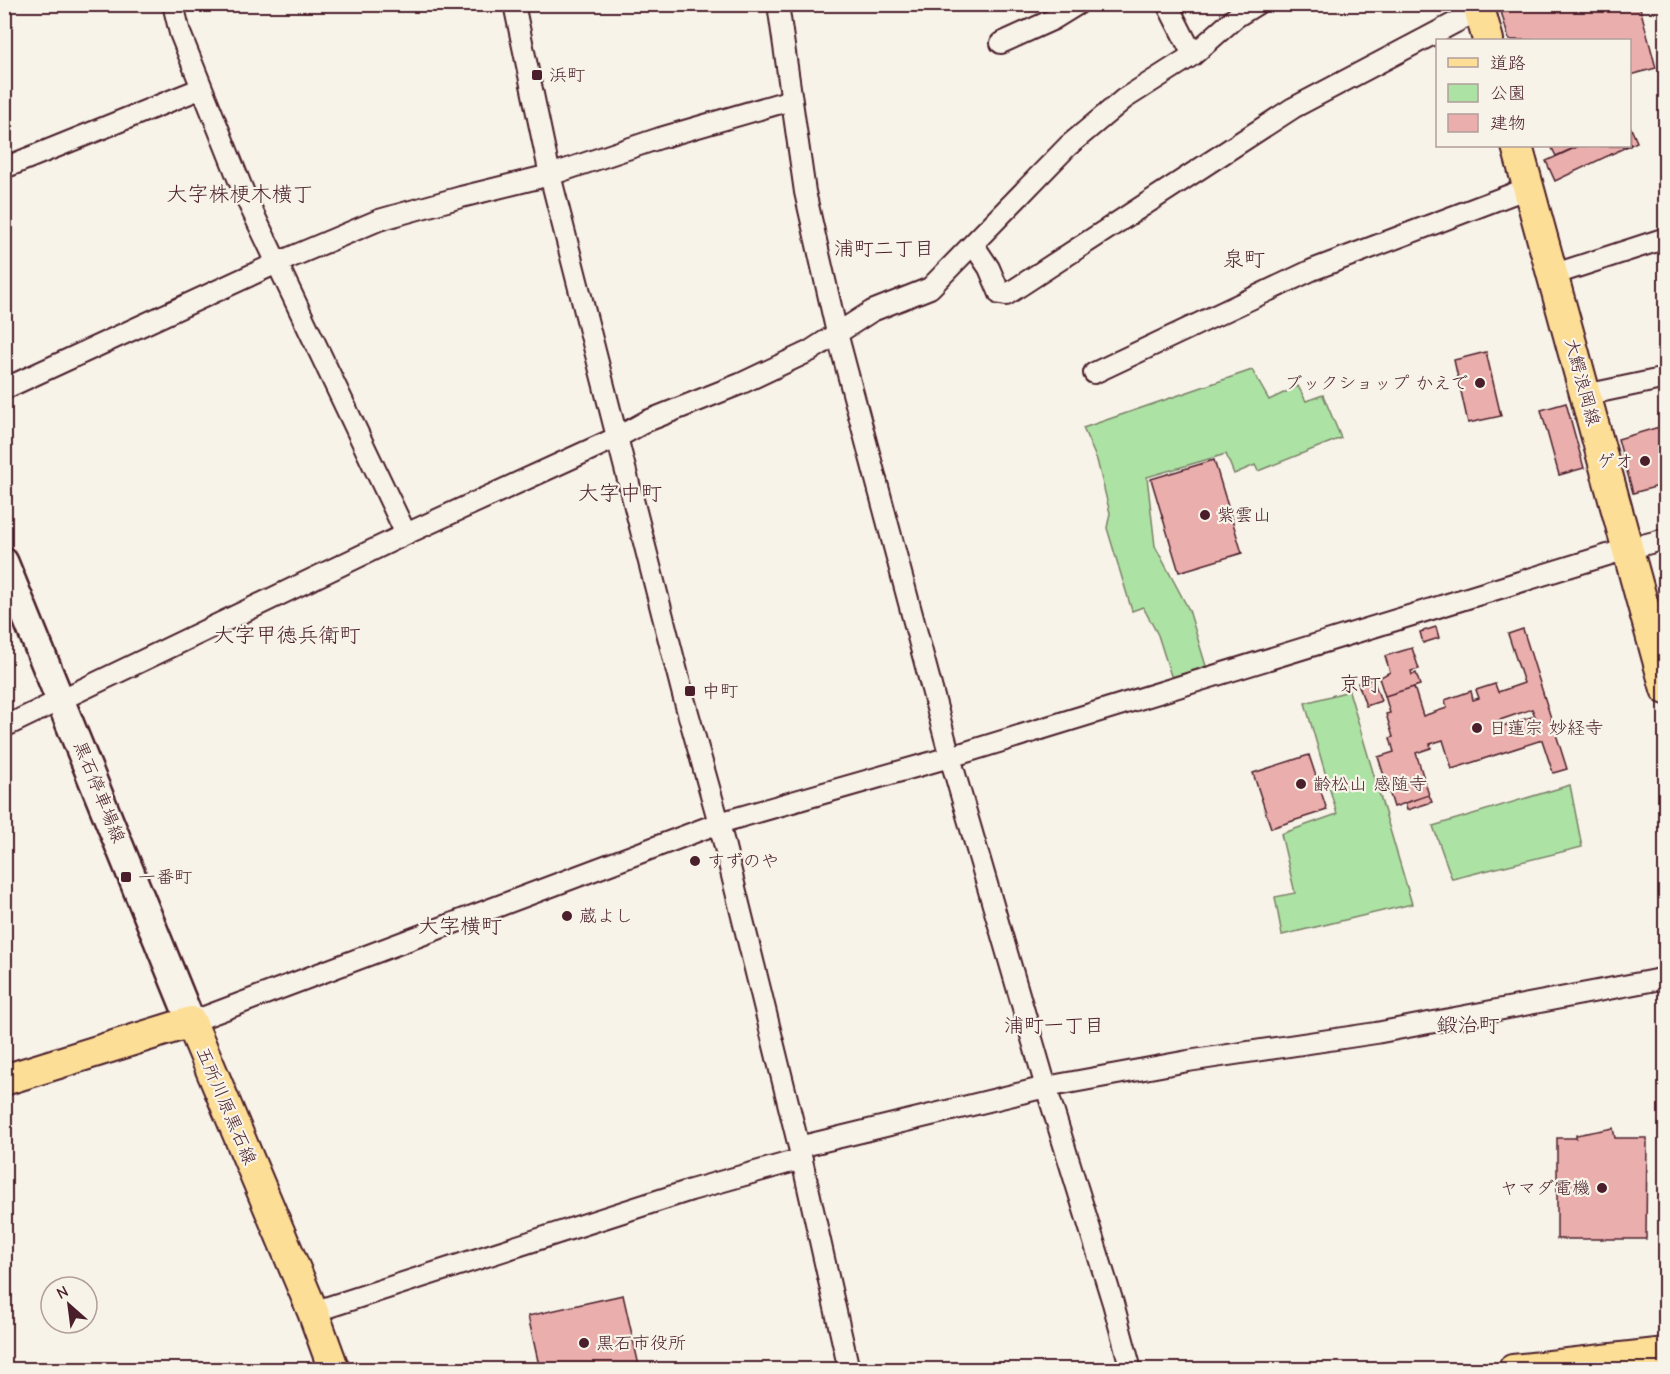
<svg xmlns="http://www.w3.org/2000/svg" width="1670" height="1374" font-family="'Comic Neue','Klee One',sans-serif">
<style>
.green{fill:#ace2a4;stroke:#7b8068;stroke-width:1.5}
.building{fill:#eaaeac;stroke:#4a1f2b;stroke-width:1.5;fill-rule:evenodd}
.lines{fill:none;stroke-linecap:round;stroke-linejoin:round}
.street-casing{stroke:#4a1f2b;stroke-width:24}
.secondary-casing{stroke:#4a1f2b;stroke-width:32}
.primary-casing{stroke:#4a1f2b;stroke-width:34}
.street{stroke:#f7f3e8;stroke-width:20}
.secondary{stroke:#f7f3e8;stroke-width:27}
.primary{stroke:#fcde96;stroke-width:30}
.poi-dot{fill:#4a1f2b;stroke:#f7f3e8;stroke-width:2}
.labels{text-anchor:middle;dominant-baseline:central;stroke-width:4.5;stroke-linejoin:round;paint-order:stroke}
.poi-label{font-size:18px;fill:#4a1f2b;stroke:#f7f3e8;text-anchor:start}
.street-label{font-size:18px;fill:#4a1f2b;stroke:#f7f3e8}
.neighbourhood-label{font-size:20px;fill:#4a1f2b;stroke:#f7f3e8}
.quarter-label{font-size:21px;fill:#4a1f2b;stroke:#f7f3e8}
</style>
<rect width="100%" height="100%" fill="#f7f3e8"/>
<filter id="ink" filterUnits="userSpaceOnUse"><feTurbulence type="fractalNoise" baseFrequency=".0167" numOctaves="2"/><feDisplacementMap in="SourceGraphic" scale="12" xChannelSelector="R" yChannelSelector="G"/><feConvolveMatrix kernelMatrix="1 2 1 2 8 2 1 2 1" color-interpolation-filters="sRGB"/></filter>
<g filter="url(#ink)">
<path class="green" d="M1252 370 1269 400 1298 386 1306 401 1323 395 1341 438 1258 471 1255 465 1234 474 1226 454 1147 477 1155 546 1189 610 1206 666 1172 679 1158 635 1143 607 1132 611 1107 528 1110 513 1097 460 1083 428Z
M1349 691 1412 904 1282 935 1275 897 1295 893 1281 834 1337 814 1305 703Z
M1570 785 1582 847 1452 879 1433 826Z"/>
<path class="building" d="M1499 4H1639L1656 68 1630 75V40H1509Z
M1630 126 1637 142 1555 181 1546 161 1579 146H1630Z
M1551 146H1575L1576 147 1556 156Z
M1486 352 1501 416 1468 423 1454 360Z
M1566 403 1584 468 1559 475 1541 410Z
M1666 425V484L1633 493 1618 439Z
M1214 460 1242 553 1179 572 1151 479Z
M1436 627 1439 638 1423 643 1420 632Z
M1523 629 1567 769 1553 773 1542 740 1452 769 1443 740 1430 744 1431 748 1416 753 1429 795 1394 807 1378 757 1394 752 1390 738 1393 737 1386 714 1390 713 1385 696 1414 687 1423 716 1447 708 1445 700 1471 691 1473 700 1479 698 1476 690 1495 684 1498 692 1524 683 1508 634ZM1532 709 1535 716 1496 728 1494 722Z
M1412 648 1419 669 1411 671 1412 675 1416 673 1420 685 1385 696 1379 678 1390 672 1385 656Z
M1373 679 1381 701 1366 706 1358 683Z
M1309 755 1327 810 1271 828 1253 773Z
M1429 795 1432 802 1407 810 1405 803Z
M1613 1128 1615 1138H1647L1646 1239H1557V1138H1576V1135Z
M623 1295 640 1370H540L528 1316Z"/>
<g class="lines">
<g class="street-casing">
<path id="street" d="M173 4 180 33 246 198 406 534
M514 4 550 175 683 695 719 823 799 1147 849 1370
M778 4 805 192 837 333 950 757 1046 1087 1113 1303 1131 1370
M1167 4 1193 55
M1001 43 1052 20 1078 4
M4 168 202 88
M973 244 989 268 1000 294 1006 295 1293 108 1479 10
M1552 275 1666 238
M1094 373 1312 270 1528 188
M4 389 277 263 379 220 461 197 550 175 660 138 791 100
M1585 395 1666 378
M4 727 406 534 618 437 647 421 740 384 810 351 872 311 930 288 1068 146 1124 99 1193 55 1236 17 1257 4
M191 1022 719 823 950 757 1627 549 1666 539
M799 1147 1046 1087 1188 1061 1376 1033 1666 978
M313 1312 691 1190 802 1159"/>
</g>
<g class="secondary-casing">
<path id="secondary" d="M4 562 191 1022"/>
</g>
<g class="primary-casing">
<path id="primary" d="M1478 4 1488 40
M1517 146 1666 689
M4 1080 191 1022 313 1312 334 1370
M1513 1370 1666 1353"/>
</g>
<use href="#street" class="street"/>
<use href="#secondary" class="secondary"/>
<use href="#primary" class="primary"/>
</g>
</g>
<g class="poi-dot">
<rect x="531" y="69" width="12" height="12" rx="3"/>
<circle cx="1480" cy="383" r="6"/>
<circle cx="1645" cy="461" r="6"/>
<circle cx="1205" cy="515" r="6"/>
<rect x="684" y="685" width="12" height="12" rx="3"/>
<circle cx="1477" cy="728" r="6"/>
<circle cx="1301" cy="784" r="6"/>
<circle cx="695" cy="861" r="6"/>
<rect x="120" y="871" width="12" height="12" rx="3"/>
<circle cx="567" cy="916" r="6"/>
<circle cx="1602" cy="1188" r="6"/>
<circle cx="584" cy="1343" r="6"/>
</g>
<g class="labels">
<g class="poi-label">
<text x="549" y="75">浜町</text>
<text x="1468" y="383" text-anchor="end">ブックショップ かえで</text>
<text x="1633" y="461" text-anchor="end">ゲオ</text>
<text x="1217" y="515">紫雲山</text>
<text x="702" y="691">中町</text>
<text x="1489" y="728">日蓮宗 妙経寺</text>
<text x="1313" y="784">齢松山 感随寺</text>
<text x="707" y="861">すずのや</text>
<text x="138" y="877">一番町</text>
<text x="579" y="916">蔵よし</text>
<text x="1590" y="1188" text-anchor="end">ヤマダ電機</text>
<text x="596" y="1343">黒石市役所</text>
</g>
<g class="street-label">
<text transform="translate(1582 382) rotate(75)">大鰐浪岡線</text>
<text transform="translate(99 792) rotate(68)">黒石停車場線</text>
<text transform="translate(226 1106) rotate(67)">五所川原黒石線</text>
</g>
<g class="neighbourhood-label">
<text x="884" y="248">浦町二丁目</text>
<text x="1054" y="1025">浦町一丁目</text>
</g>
<g class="quarter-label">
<text x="240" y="194">大字株梗木横丁</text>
<text x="1244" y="259">泉町</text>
<text x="620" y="493">大字中町</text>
<text x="287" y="635">大字甲徳兵衛町</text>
<text x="1360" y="684">京町</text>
<text x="460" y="926">大字横町</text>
<text x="1468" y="1025">鍛治町</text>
</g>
</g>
<rect width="1670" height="1374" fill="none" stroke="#f7f3e8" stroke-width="24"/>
<rect x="12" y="12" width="1646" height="1350" fill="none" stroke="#4a1f2b" stroke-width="2" filter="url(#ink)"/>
<rect x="1436" y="39" width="195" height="108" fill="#f7f3e8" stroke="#b29e9c" stroke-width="1.5"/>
<rect x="1448" y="58" width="30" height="9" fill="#fcde96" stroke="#b29e9c" stroke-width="1.5"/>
<text x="1490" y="69" font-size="18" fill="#4a1f2b">道路</text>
<rect x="1448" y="84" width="30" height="18" fill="#ace2a4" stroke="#b29e9c" stroke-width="1.5"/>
<text x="1490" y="99" font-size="18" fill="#4a1f2b">公園</text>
<rect x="1448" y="114" width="30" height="18" fill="#eaaeac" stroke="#b29e9c" stroke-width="1.5"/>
<text x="1490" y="129" font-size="18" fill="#4a1f2b">建物</text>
<g transform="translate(69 1305) rotate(332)"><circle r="28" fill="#f7f3e8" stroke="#b29e9c" stroke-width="1.5"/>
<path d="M0-4.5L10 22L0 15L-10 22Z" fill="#4a1f2b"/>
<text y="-9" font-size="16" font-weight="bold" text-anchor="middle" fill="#4a1f2b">N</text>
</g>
</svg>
